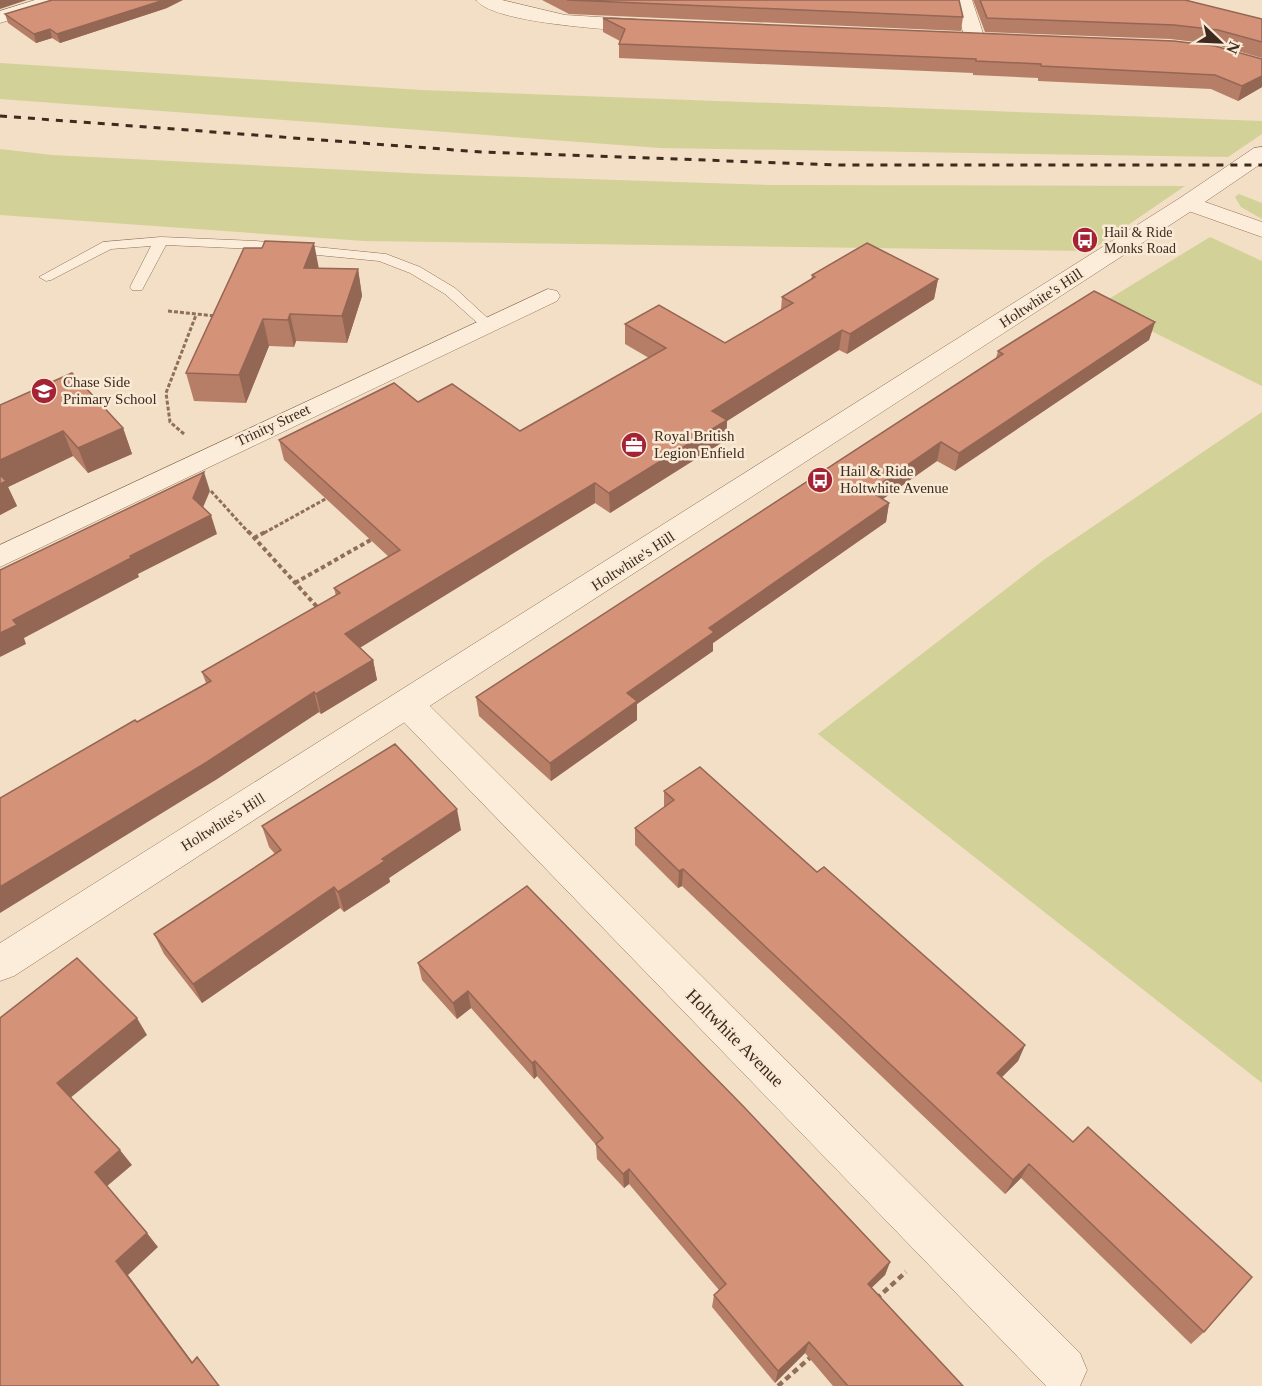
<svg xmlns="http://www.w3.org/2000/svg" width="1262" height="1386" font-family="'Times New Roman',serif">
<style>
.green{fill:#d2d198}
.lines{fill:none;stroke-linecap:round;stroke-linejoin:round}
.service-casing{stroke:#906f59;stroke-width:1}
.minor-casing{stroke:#906f59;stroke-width:1}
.tertiary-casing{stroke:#906f59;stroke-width:1}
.path-far2{stroke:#906f59;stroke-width:3;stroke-dasharray:4 2;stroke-linecap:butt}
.path-far1{stroke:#906f59;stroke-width:4;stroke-dasharray:4.5 3;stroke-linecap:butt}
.path{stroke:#906f59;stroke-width:4.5;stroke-dasharray:6 4;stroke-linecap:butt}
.service{fill:#fcedda;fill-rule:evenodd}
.minor{fill:#fcedda;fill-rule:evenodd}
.tertiary{fill:#fcedda;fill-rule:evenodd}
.rail{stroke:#3e2a1e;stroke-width:3;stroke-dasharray:7 7;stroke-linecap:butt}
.wall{fill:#b67e67}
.shaded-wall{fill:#946654}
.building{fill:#d49278;stroke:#946654;stroke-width:1.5}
.labels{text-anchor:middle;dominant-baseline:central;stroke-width:5;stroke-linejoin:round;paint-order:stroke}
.far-poi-label{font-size:14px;fill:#3e2a1e;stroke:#f9ead6;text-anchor:start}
.street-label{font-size:15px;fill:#3e2a1e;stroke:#f9ead6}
.poi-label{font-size:15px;fill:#3e2a1e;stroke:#f9ead6;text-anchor:start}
.near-street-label{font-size:18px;fill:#3e2a1e;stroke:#f9ead6}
</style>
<rect width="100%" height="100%" fill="#f2dfc5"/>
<path class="green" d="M0 63 421 90 1262 121V134L1228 157 660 148 0 99Z
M0 149 52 155 428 174 769 185 1185 186 1090 251 364 241 0 215Z
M1239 194 1262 203V219L1241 207 1235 197Z
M1210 237 1262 261V386L1099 305Z
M1262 412V1083L818 734 1045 559Z"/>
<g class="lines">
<g class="service-casing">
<path id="service" d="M161 237 256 241 386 254 420 267 455 288 494 324 487 328 482 327 445 294 410 273 379 261 256 249 166 245 142 290H132L130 287 151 246 111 249 51 280 46 281 39 277 103 242Z"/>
</g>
<g class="minor-casing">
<path id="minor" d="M35 0H63L61 4 0 23V11Z
M476 0H502L565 15 648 20 657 26 648 32C617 30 493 24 476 0Z
M954 0H972L985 39 982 43H968L965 39Z
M1188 196 1262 222V237L1180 208 1177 203 1180 198Z
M548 289 557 291 560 296 557 301 0 567V545Z
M408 692 420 696 1080 1353 1087 1370 1080 1386H1046L396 714 391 705 396 696Z"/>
</g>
<g class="tertiary-casing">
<path id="tertiary" d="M1262 147V163L1196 208 14 976 0 981V943L1180 198 1254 148Z"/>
</g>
<path class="path-far2" d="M168 311 215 316
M184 434 170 422 166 393 196 315
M211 491 249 533
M264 533 329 497"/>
<path class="path-far1" d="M248 531 319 609
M254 538 267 531
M295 583 374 538"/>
<path class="path" d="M876 1299 906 1272
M778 1386 812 1356"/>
<use href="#service" class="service"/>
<use href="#minor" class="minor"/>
<use href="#tertiary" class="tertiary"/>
<path class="rail" d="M0 116 482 152 840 165H1262"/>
</g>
<path class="wall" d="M542 0H959L963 17 961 31 569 14Z
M973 0H1185L1262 19V58L1213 44 1170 39 985 32Z
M167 8 60 43 52 38 36 43 8 23 5 14Z
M603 18 1262 59V87L1238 101 1211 89 1038 81V78L973 75V73L619 58V44L620 41 603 32Z
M318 268 358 269 362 296 347 343 296 341 294 347 269 346 246 403 194 401 186 373Z
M812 275 938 279 934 299 847 354 839 350 727 421 726 440 610 513 595 503 360 647 373 660 377 680 321 714 319 712 214 781 137 722 206 683 202 672 336 596 334 588 389 557 284 460 279 440 418 402 520 431 649 358 625 344V324L725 343 781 310 782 297 811 280Z
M1155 322 1149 340 955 471 937 461 883 499 889 503 886 522 713 643V651L637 704V720L551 781 479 716 476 697 996 358 998 351Z
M0 405 123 428 132 454 88 473 73 456 8 487 17 506 0 515Z
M664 791 817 872 1025 1045 1018 1061 1002 1077 1204 1332 1191 1344 1021 1178 1005 1194 682 886 678 888 635 845V828L664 808Z
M262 826 461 830 389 878 390 882 344 912 340 908 202 1003 164 954 154 934 275 854 269 847Z
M527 886 890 1262 885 1275 871 1288 963 1386H833L805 1353 775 1383 712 1307 714 1295 719 1290 629 1184 624 1188 597 1159 596 1145 537 1076 534 1079 471 1008 457 1019 422 980 418 963Z"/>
<path class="shaded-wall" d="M0 0H27L0 9Z
M164 0H183L167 8 60 43 57 34Z
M50 29 52 38 36 43 34 34Z
M1262 76V87L1238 101 1242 86Z
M314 243 319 269 304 268Z
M358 269 362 296 347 343 342 316Z
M938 279 934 299 847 354 850 334Z
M290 314 296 341 294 347 288 320Z
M263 319 269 346 246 403 239 375Z
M1155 322 1149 340 955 471 959 453Z
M842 330 839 350 727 421 726 440 610 513 609 493 712 411Z
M123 428 132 454 88 473 78 448Z
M63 431 73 456 8 487 17 506 0 515V460Z
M941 442 937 461 867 510 870 491Z
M204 472 210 491 199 517 193 498Z
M595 483V503L350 654 345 634Z
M889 503 886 522 713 643V651L637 704V720L551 781 550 763 627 693 709 628Z
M211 515 217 534 138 574 139 577 24 638 26 644 0 657V633L13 620 130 556Z
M373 660 377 680 321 714 316 694Z
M314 692 319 712 214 781 0 913V887Z
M457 809 461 830 389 878 390 882 344 912 338 892 382 859Z
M683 869 682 886 678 888 679 871Z
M334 887 340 908 202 1003 193 984Z
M468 991 471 1008 457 1019 453 1003Z
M137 1018 147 1035 69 1099 57 1083Z
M1025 1045 1018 1061 990 1089 997 1073Z
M535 1061 537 1076 534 1079 532 1063Z
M120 1150 132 1165 106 1187 95 1172Z
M1029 1164 1021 1178 1005 1194 1013 1180Z
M629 1169V1184L624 1188 623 1174Z
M147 1233 158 1247 128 1275 202 1375 192 1363 116 1261Z
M890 1262 885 1275 863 1296 868 1284Z
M809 1342 805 1353 775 1383 778 1371Z"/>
<path class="building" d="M52 0H164L57 34 50 29 34 34 5 14Z
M567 0H959L963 17 568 0Z
M980 0H1185L1262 19V42L1218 30 1174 25 987 18Z
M603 18 1174 41 1215 46 1262 59V76L1242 86 1215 75 1041 66V64L976 61V59L619 44 625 29Z
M265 241 314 243 304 268 358 269 342 316 290 314 288 320 263 319 239 375 186 373 244 248H262Z
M867 243 938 279 850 334 842 330 712 411 727 420 609 493 595 483 345 634 373 660 316 694 314 692 207 762 0 887V798L135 720 137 722 211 681 202 672 340 593 334 588 400 550 279 440 394 383 418 402 452 384 520 431 666 348 625 324 659 305 725 343 793 303 782 297 815 277 812 275Z
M1094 291 1155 322 959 453 941 442 870 491 889 503 709 628 714 632 627 693 637 701 550 763 476 697 1003 354 998 351Z
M72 373 123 428 78 448 63 431 0 460V405Z
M204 472 193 498 211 515 130 556 131 558 13 620 17 625 0 633V570Z
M0 475 6 481 0 484Z
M395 744 457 809 382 859 385 861 338 892 334 887 193 984 154 934 281 850 262 826Z
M700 767 817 872 824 867 1025 1045 997 1073 1073 1142 1088 1127 1252 1277 1204 1332 1029 1164 1013 1180 683 869 679 871 635 828 674 800 664 791Z
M527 886 744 1107 890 1262 868 1284 963 1386H848L809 1342 778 1371 714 1295 726 1284 629 1169 623 1174 596 1144 603 1138 535 1061 532 1063 468 991 453 1003 418 963Z
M77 958 137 1018 57 1083 120 1150 95 1172 147 1233 116 1261 192 1363 197 1357 219 1386H0V1018Z"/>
<defs>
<g id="bus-disc" transform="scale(1.35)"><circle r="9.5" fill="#a42335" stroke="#f9ead6"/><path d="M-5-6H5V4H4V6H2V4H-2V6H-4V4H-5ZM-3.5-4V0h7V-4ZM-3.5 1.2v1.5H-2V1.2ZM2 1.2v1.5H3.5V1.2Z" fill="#fff"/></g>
<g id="school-disc" transform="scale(1.35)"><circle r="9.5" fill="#a42335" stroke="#f9ead6"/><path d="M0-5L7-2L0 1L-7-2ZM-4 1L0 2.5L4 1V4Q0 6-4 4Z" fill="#fff"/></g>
<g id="office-disc" transform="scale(1.35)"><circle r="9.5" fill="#a42335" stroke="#f9ead6"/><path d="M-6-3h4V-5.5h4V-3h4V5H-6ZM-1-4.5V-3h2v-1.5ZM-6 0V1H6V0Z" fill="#fff"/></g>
</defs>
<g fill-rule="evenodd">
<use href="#bus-disc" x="1085" y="240"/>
<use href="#school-disc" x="44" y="391"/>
<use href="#office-disc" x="634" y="445"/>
<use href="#bus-disc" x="820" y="480"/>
</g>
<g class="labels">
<g class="far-poi-label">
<text x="1104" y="232">Hail &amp; Ride<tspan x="1104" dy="16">Monks Road</tspan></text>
</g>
<g class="street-label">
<text transform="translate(1041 298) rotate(-33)">Holtwhite's Hill</text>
<text transform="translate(273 425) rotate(-25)">Trinity Street</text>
<text transform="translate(633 561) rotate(-33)">Holtwhite's Hill</text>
<text transform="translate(223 822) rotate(-32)">Holtwhite's Hill</text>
</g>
<g class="poi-label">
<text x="63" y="382">Chase Side<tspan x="63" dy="17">Primary School</tspan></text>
<text x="654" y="436">Royal British<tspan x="654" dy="17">Legion Enfield</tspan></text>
<text x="840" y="471">Hail &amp; Ride<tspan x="840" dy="17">Holtwhite Avenue</tspan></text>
</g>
<g class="near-street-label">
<text transform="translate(735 1038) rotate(45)">Holtwhite Avenue</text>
</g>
</g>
<g transform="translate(1220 42) rotate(113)" stroke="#f9ead6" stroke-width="4.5" paint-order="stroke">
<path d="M0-4.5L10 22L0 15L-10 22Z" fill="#3e2a1e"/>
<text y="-9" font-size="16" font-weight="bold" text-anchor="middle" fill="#3e2a1e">N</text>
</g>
</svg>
